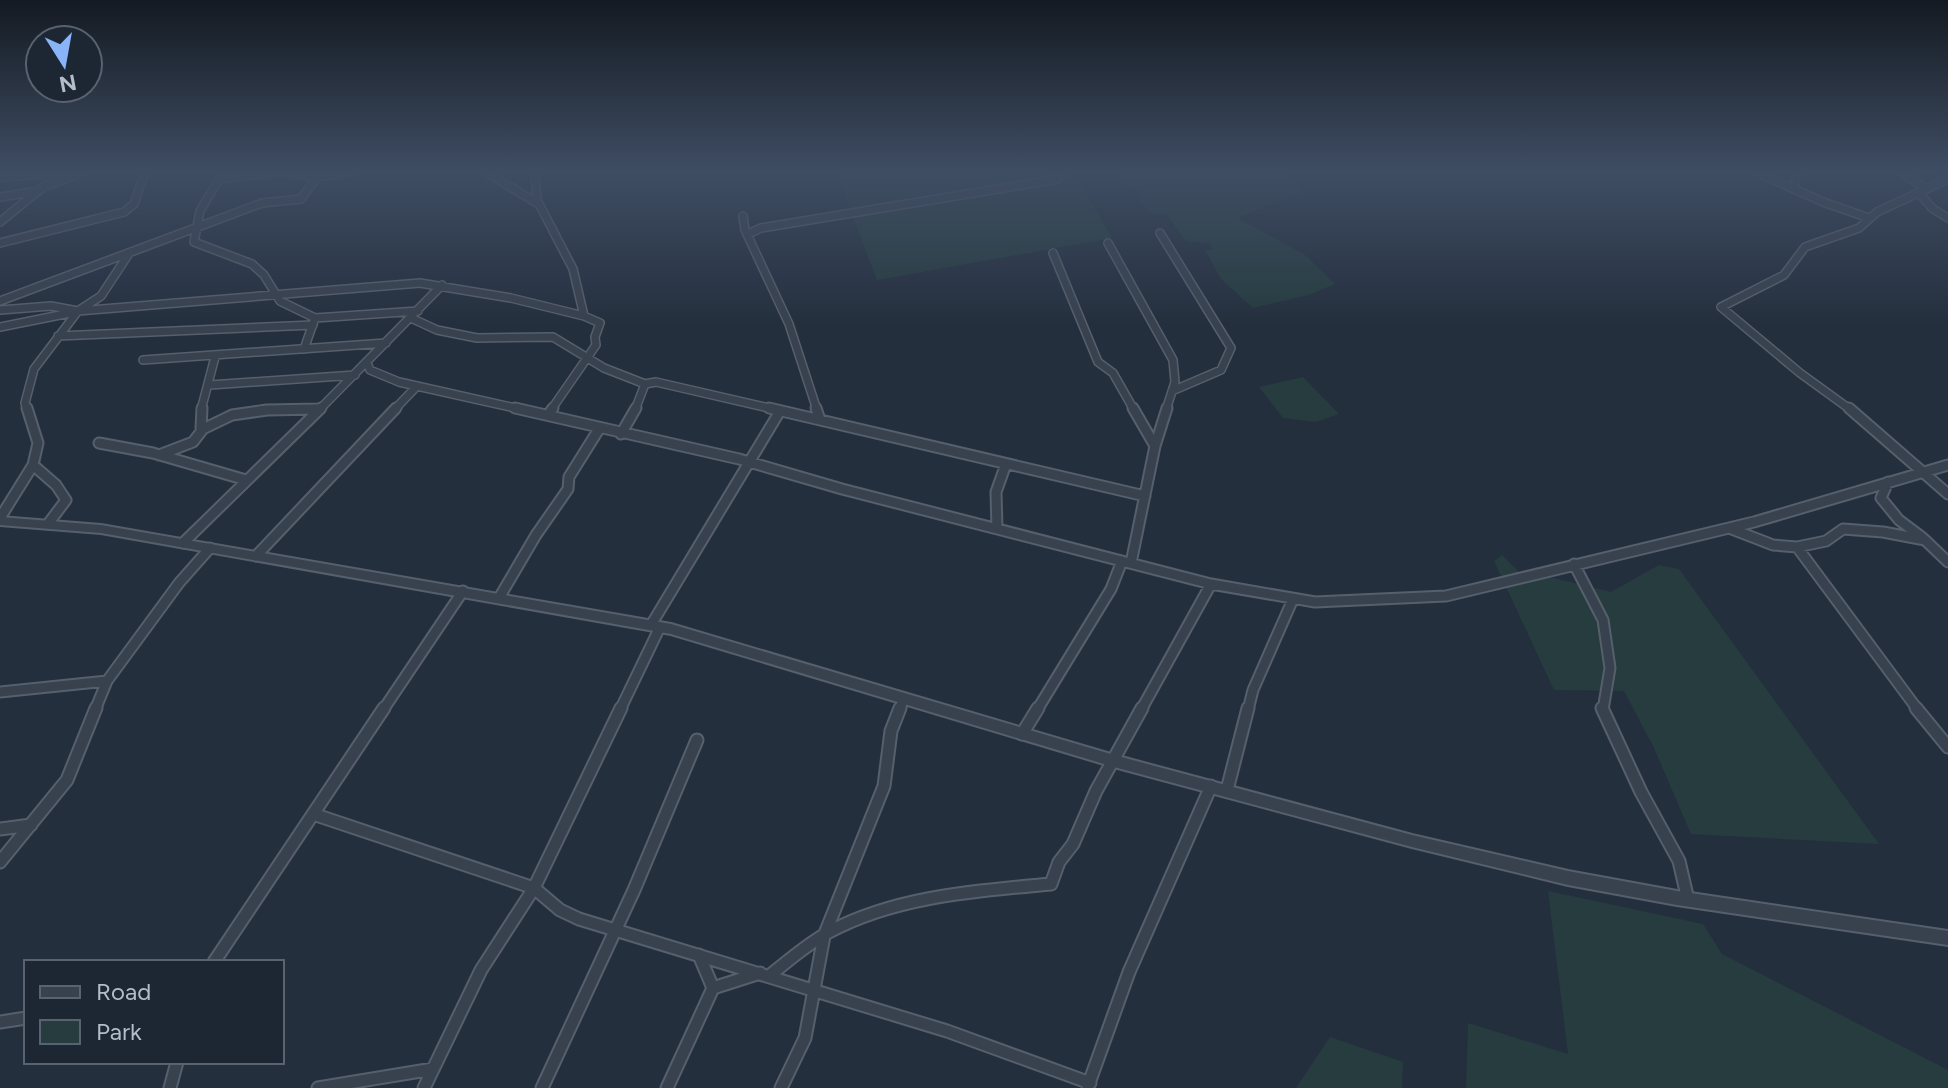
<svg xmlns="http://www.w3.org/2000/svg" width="1948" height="1088" font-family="Figtree,sans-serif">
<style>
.green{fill:#263c3f}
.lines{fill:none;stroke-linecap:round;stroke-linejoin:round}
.minor-far2-casing{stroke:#565f6c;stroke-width:10}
.minor-far1-casing{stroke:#565f6c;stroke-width:13}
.minor-casing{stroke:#565f6c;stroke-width:15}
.tertiary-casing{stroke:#565f6c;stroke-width:4}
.minor-far2{stroke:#38414e;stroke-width:7}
.minor-far1{stroke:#38414e;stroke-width:9}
.minor{stroke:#38414e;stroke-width:11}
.tertiary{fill:#38414e;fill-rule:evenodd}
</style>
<rect width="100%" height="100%" fill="#242f3e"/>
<path class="green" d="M836 172H1074L1112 238 877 280Z
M1112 172H1285L1302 192 1237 218 1304 254 1335 284 1309 295 1253 308 1221 279 1205 250 1213 249 1210 243 1186 241 1166 214 1153 215 1141 202C1142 185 1131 190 1120 182 1117 179 1115 175 1112 172Z
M1303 377 1339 414 1316 422 1283 418 1259 387Z
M1502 555 1524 577 1537 574 1611 592 1659 565 1679 569 1879 844 1691 834 1654 748 1624 691 1554 690 1494 561Z
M1548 891 1703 924 1722 954 1948 1070V1088H1466L1468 1023 1568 1054Z
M1330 1037 1403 1062 1402 1088H1296Z"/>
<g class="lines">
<g class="minor-far2-casing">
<path id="minor-far2" d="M279 172 219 179 200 211 194 242 252 264 264 275 280 301 315 318 304 349
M282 172 317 177
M486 172 537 203
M535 172 537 200 573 269 584 316 600 323 595 337 596 345 551 410
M1756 172 1823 202 1869 218
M1901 172 1925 188
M0 177 42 174 58 180
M1794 188 1797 172
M1918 192 1933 209 1948 218
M0 197 32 192
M743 216 745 230 789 324 817 410
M0 222 43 187 84 172
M1160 233 1231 348 1221 370 1172 391
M748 234 761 228 1058 179
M0 243 124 212 134 204 145 172
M1108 243 1173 360 1175 382 1166 410
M1053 253 1098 362 1113 373 1134 410
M0 301 262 203 301 199 317 177 350 172
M0 310 51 306 78 311 420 283 511 298 584 316
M315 318 418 311
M411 318 437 330 477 338 553 337 604 368 645 384 635 410
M0 327 75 312
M58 336 313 325
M143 360 386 343
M367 363 370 370 399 382 524 410
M645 384 656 382 778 410
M210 385 355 375
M27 410 25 403 34 369 78 311 101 296 128 255
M201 410 215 357
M260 410 318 409
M319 410 442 285
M394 410 417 386
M1851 410 1800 373 1721 307 1784 275 1805 247 1859 228 1877 212 1948 179"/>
</g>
<g class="minor-far1-casing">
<path id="minor-far1" d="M27 408 38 443 33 465 56 485 66 500 48 524
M515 408 739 459 842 489 1211 584 1315 602 1446 596 1754 522 1948 465
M769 408 1145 496
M816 408 820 420
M1849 408 1948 494
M548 415 553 408
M201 428 202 408
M621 434 636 408
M99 443 153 453 246 480
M1155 446 1167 408
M159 455 193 442 203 429 232 415 267 410 318 409
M1888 482 1881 498 1899 520 1923 538
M0 518 33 465
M1729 528 1773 545 1797 547
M997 529 996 492 1006 464
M183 543 321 408
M256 556 396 408
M1131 563 1155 446 1133 408
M1574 564 1603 620 1610 668 1603 710
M499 598 536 535 568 489 569 477 599 429
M651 625 780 411
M0 692 107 681 179 583 210 548
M95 710 107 681
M383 710 463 591
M620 710 660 627
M899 710 904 699
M1037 710 1111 589 1122 561
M1141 710 1211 584
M1248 710 1253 690 1293 599
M1918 710 1797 547 1826 541 1843 529 1883 532 1925 540 1948 562"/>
</g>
<g class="minor-casing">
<path id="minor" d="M1602 708 1641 792 1679 861 1688 900
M1916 708 1948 747
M1022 734 1038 708
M1227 790 1248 708
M313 814 534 888 560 910 579 919 947 1031 1090 1083
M0 829 31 825
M0 862 67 780 96 708
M699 955 713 988
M214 962 384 708
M769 976C788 961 807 944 829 932 896 896 976 891 1051 884L1059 862 1073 844 1096 791 1142 708
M0 1022 26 1018
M1088 1086 1129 972 1211 786
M170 1088 177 1062
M318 1088 433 1069
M424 1088 481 970 534 888 621 708
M542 1088 634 890 697 740
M667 1088 713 988 760 973
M781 1088 805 1038 824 936 884 786 891 731 900 708"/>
</g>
<g class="tertiary-casing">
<path id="tertiary" d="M0 517 101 525 671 624 1114 755 1412 835 1568 871 1677 891 1948 931V945L1677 905 1568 885 1412 847 1114 767 671 634 101 533 0 525Z"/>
</g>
<use href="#minor-far2" class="minor-far2"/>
<use href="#minor-far1" class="minor-far1"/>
<use href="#minor" class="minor"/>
<use href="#tertiary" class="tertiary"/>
</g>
<linearGradient id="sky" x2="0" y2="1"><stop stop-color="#141a22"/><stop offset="0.53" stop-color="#3f4d63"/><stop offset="1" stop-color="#3f4d63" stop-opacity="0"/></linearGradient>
<rect width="1948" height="324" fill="url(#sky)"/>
<rect x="24" y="960" width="260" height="104" fill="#1d2633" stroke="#59626f" stroke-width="2"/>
<rect x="40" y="986" width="40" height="12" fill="#38414e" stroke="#59626f" stroke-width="2"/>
<text x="96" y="1000" font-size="24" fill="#b4bcc9">Road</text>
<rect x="40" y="1020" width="40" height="24" fill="#263c3f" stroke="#59626f" stroke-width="2"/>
<text x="96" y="1040" font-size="24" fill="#b4bcc9">Park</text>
<g transform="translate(64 64) rotate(169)"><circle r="38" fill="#1d2633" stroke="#59626f" stroke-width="2"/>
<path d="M0-6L14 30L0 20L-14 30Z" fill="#8ab4f8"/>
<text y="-12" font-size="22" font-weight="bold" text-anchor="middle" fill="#b4bcc9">N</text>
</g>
</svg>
